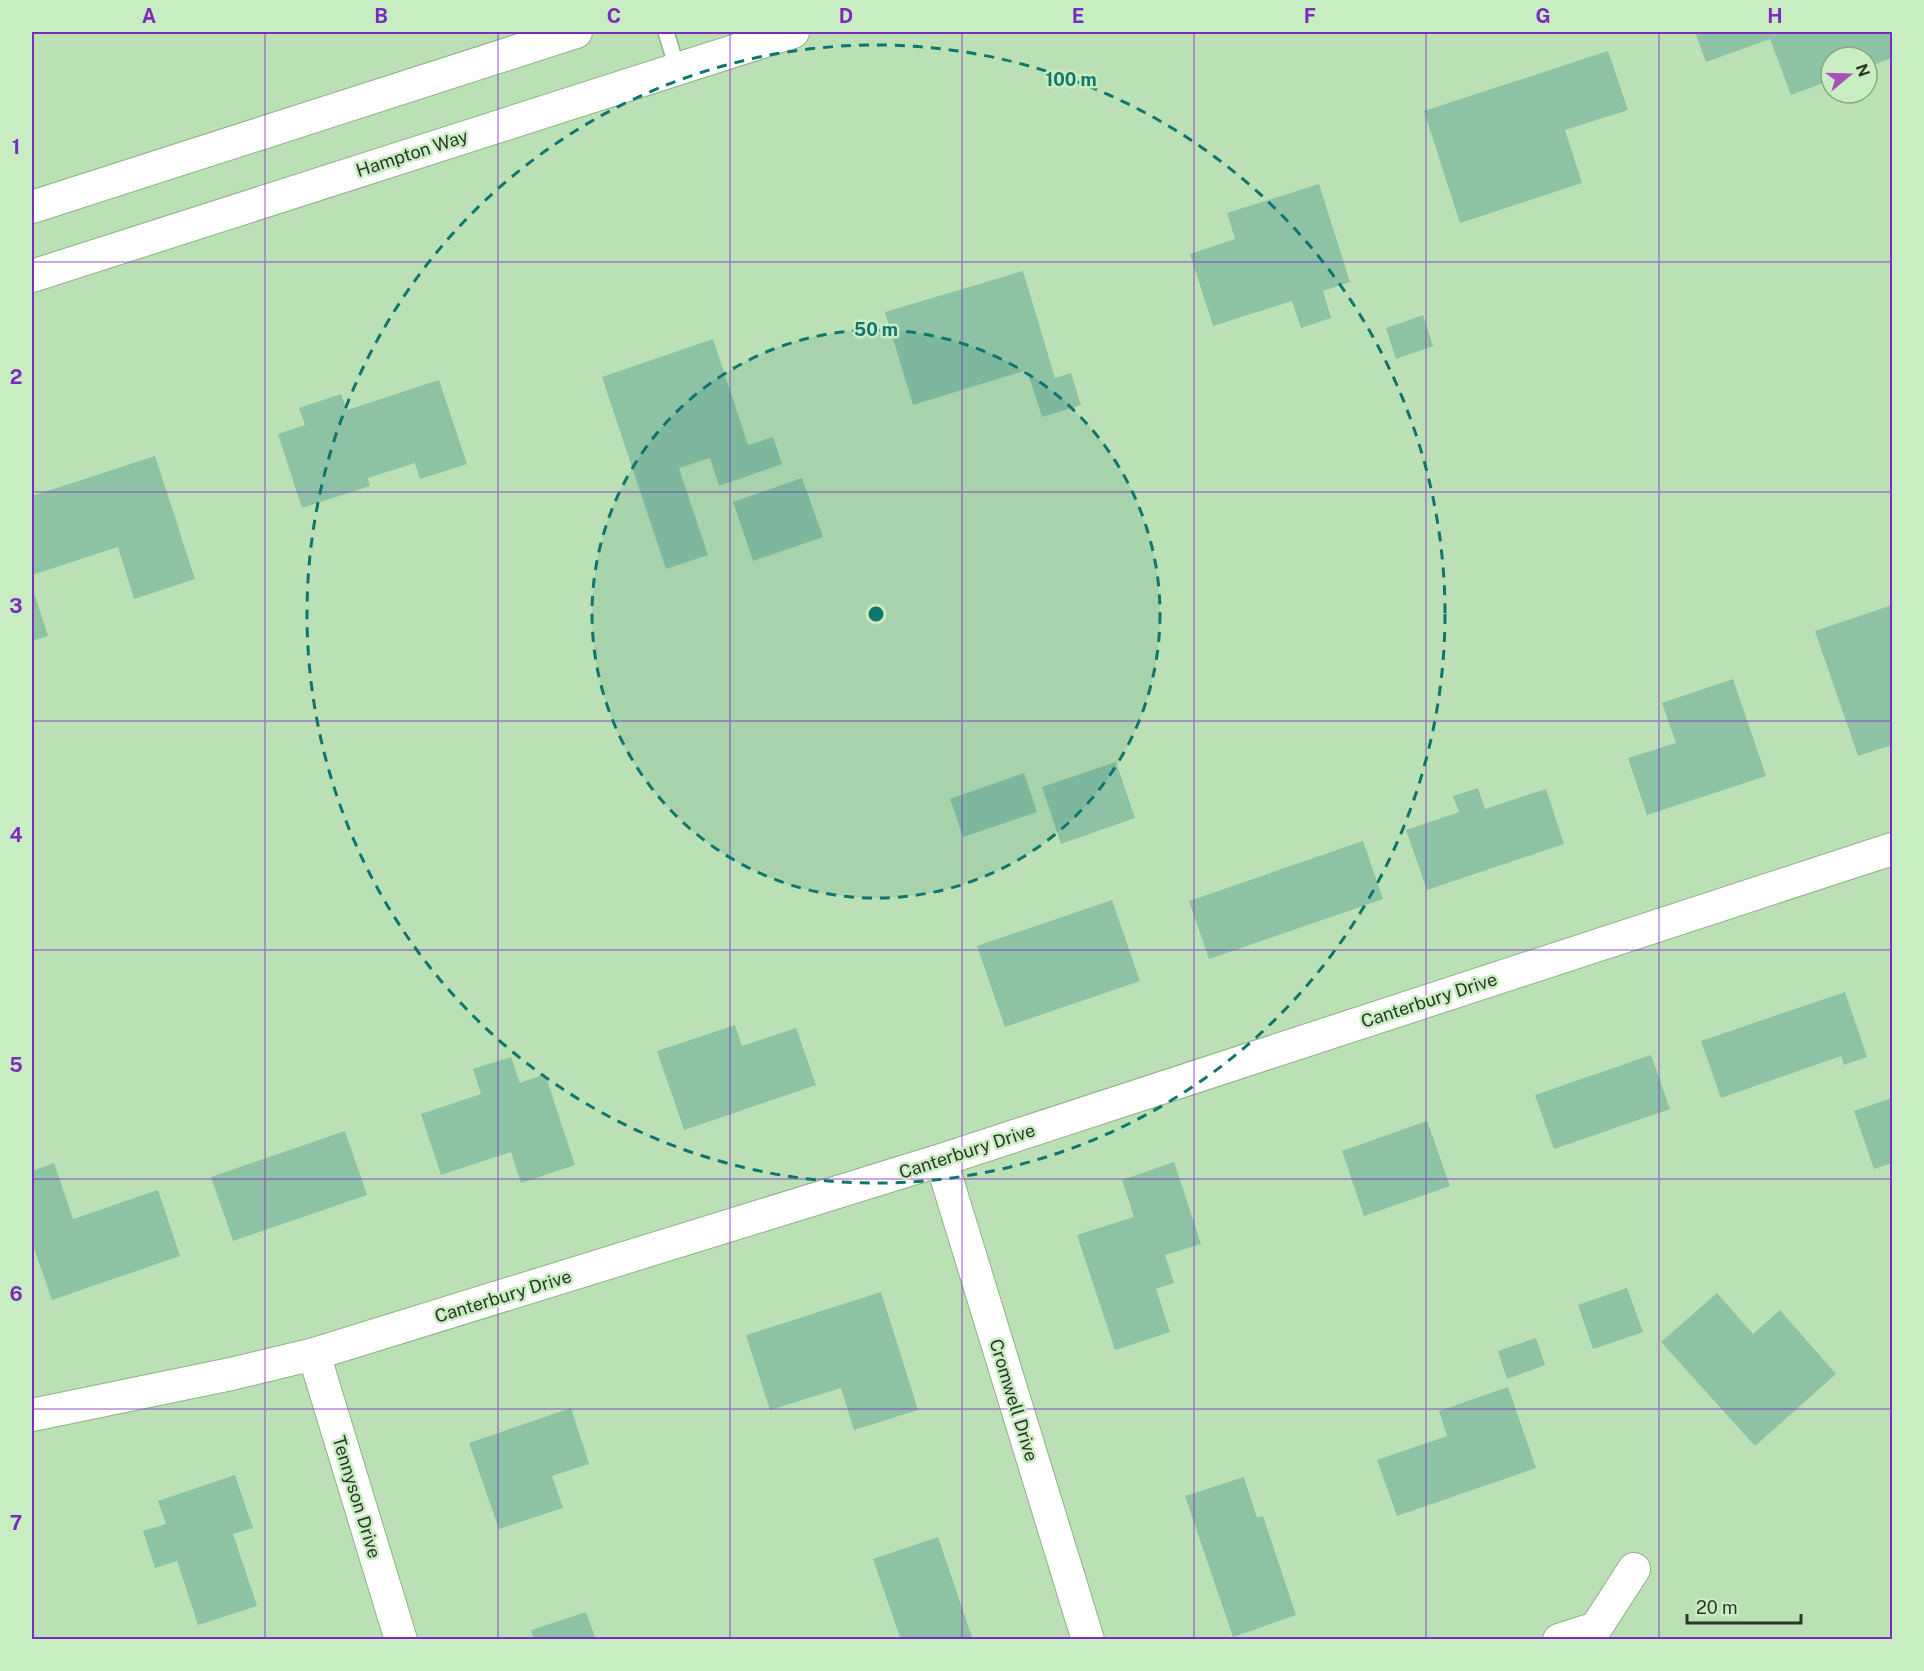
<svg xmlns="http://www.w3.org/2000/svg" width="1924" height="1671" font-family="'Public Sans',sans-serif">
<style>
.building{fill:#8dc2a5}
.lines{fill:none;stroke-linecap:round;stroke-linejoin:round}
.lane-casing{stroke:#8fb188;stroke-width:18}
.street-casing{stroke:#8fb188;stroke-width:34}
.lane{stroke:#fff;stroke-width:15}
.street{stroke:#fff;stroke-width:32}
.grid{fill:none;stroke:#7b2cbf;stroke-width:1.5;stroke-opacity:0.55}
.ring{fill:none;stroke:#0f766e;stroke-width:3;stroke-dasharray:10 8}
.labels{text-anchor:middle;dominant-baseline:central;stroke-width:5;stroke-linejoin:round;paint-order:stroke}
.street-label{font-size:18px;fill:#2b3828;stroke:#c9edc2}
.centre{fill:#0f766e;stroke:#c9edc2;stroke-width:3}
.ring-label{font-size:18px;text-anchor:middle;font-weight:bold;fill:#0f766e;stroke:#c9edc2;stroke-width:5;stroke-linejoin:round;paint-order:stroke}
.neatline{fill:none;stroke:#7b2cbf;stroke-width:2}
.grid-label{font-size:20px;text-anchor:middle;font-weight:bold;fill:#7b2cbf}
</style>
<rect width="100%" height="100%" fill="#bce0b5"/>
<path class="building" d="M1695 32H1892V58L1867 67V57H1831V80L1791 95 1770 39 1706 62Z
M1608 51 1628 110 1565 130 1582 183 1460 223 1424 111Z
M1319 184 1350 282 1323 291 1331 318 1301 328 1292 301 1213 326 1190 254 1235 239 1227 213Z
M1023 271 1055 378 1071 373 1081 405 1042 417 1027 370 913 405 885 312Z
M1423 315 1433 346 1396 359 1386 328Z
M713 339 748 445 773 437 782 464 719 486 710 458 679 468 708 555 666 569 602 377Z
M439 380 467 464 420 479 415 463 368 478 370 486 302 508 278 434 305 425 299 408 341 394 347 410Z
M155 456 195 579 134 599 118 547 32 575V496Z
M802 478 823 537 753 561 733 502Z
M32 587 48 636 32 641Z
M1892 605V745L1858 756 1815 631Z
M1733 679 1766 776 1647 815 1628 758 1676 743 1662 703Z
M1116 762 1135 818 1061 844 1042 787Z
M1024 773 1037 812 963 837 950 799Z
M1478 788 1485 809 1546 789 1564 844 1427 890 1406 830 1459 812 1453 796Z
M1363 841 1383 899 1209 959 1189 901Z
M1112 900 1140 981 1005 1027 977 946Z
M1845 992 1867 1057 1844 1065 1841 1056 1721 1098 1701 1041Z
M735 1025 742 1046 796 1028 816 1085 684 1130 657 1051Z
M1651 1055 1670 1109 1554 1149 1535 1095Z
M511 1057 520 1083 545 1074 575 1165 521 1183 511 1152 441 1175 421 1114 481 1094 473 1069Z
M1892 1098V1163L1874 1169 1854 1111Z
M1427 1121 1450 1186 1364 1216 1342 1151Z
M345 1131 367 1195 233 1241 211 1177Z
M1174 1162 1201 1244 1165 1255 1174 1283 1156 1289 1170 1332 1115 1350 1077 1235 1134 1217 1122 1180Z
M54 1163 73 1219 158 1190 180 1256 52 1300 32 1242V1171Z
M1627 1288 1643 1332 1593 1349 1578 1305Z
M881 1292 918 1410 854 1430 841 1388 770 1410 746 1335Z
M1717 1293 1753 1334 1780 1310 1836 1374 1755 1446 1661 1342Z
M1536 1338 1545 1365 1507 1379 1498 1351Z
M1508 1387 1536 1468 1397 1516 1377 1460 1447 1436 1439 1411Z
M571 1408 589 1464 552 1476 563 1508 499 1529 469 1443Z
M235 1475 253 1528 233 1534 257 1606 198 1625 177 1561 155 1568 143 1531 166 1524 158 1501Z
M1244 1477 1257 1518 1263 1516 1296 1615 1233 1637 1185 1496Z
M938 1537 973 1640H901L873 1559Z
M586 1612 596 1640H534L531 1630Z"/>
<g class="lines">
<g class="lane-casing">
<path id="lane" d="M666 32 677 68"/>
</g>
<g class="street-casing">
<path id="street" d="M32 207 576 32
M32 276 793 32
M941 1160 1088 1640
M314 1354 401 1640
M32 1415 231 1374 314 1354 941 1160 1892 849
M1559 1640 1596 1628 1634 1569"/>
</g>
<use href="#lane" class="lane"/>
<use href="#street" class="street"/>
</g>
<path class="grid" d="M265 32V1640M498 32V1640M730 32V1640M962 32V1640M1194 32V1640M1426 32V1640M1659 32V1640M32 262H1892M32 492H1892M32 721H1892M32 950H1892M32 1179H1892M32 1409H1892"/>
<circle cx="876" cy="614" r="284" fill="#0f766e" fill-opacity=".12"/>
<g class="ring">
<circle cx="876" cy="614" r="284"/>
<circle cx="876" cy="614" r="569"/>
</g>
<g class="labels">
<g class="street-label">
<text transform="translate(412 153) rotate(-18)">Hampton Way</text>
<text transform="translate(1429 1000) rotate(-18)">Canterbury Drive</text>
<text transform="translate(967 1151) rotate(-18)">Canterbury Drive</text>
<text transform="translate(503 1296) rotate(-17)">Canterbury Drive</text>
<text transform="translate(1014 1400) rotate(73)">Cromwell Drive</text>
<text transform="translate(357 1497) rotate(73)">Tennyson Drive</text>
</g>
</g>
<circle cx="876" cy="614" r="9" class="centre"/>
<g class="ring-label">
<text x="1071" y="86">100 m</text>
<text x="876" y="336">50 m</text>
</g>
<rect width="1924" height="1671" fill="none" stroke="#c9edc2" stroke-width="66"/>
<g transform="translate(1849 75) rotate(71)"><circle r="28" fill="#c9edc2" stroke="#8aa584" stroke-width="1.5"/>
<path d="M0-4.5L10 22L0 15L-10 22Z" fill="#aa50bc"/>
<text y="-9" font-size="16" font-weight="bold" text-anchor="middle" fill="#2b3828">N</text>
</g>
<path d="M1687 1614v9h114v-9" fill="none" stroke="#2b3828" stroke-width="3"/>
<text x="1696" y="1614" font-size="18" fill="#2b3828" stroke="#c9edc2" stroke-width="4.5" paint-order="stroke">20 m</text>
<rect x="33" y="33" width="1858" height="1605" class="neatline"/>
<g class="grid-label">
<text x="149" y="23">A</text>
<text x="381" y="23">B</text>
<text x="614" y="23">C</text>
<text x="846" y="23">D</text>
<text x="1078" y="23">E</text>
<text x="1310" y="23">F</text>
<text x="1543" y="23">G</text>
<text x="1775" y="23">H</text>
<text x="16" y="154">1</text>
<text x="16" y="384">2</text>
<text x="16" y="613">3</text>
<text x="16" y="842">4</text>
<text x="16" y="1072">5</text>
<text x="16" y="1301">6</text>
<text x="16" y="1530">7</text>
</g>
</svg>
